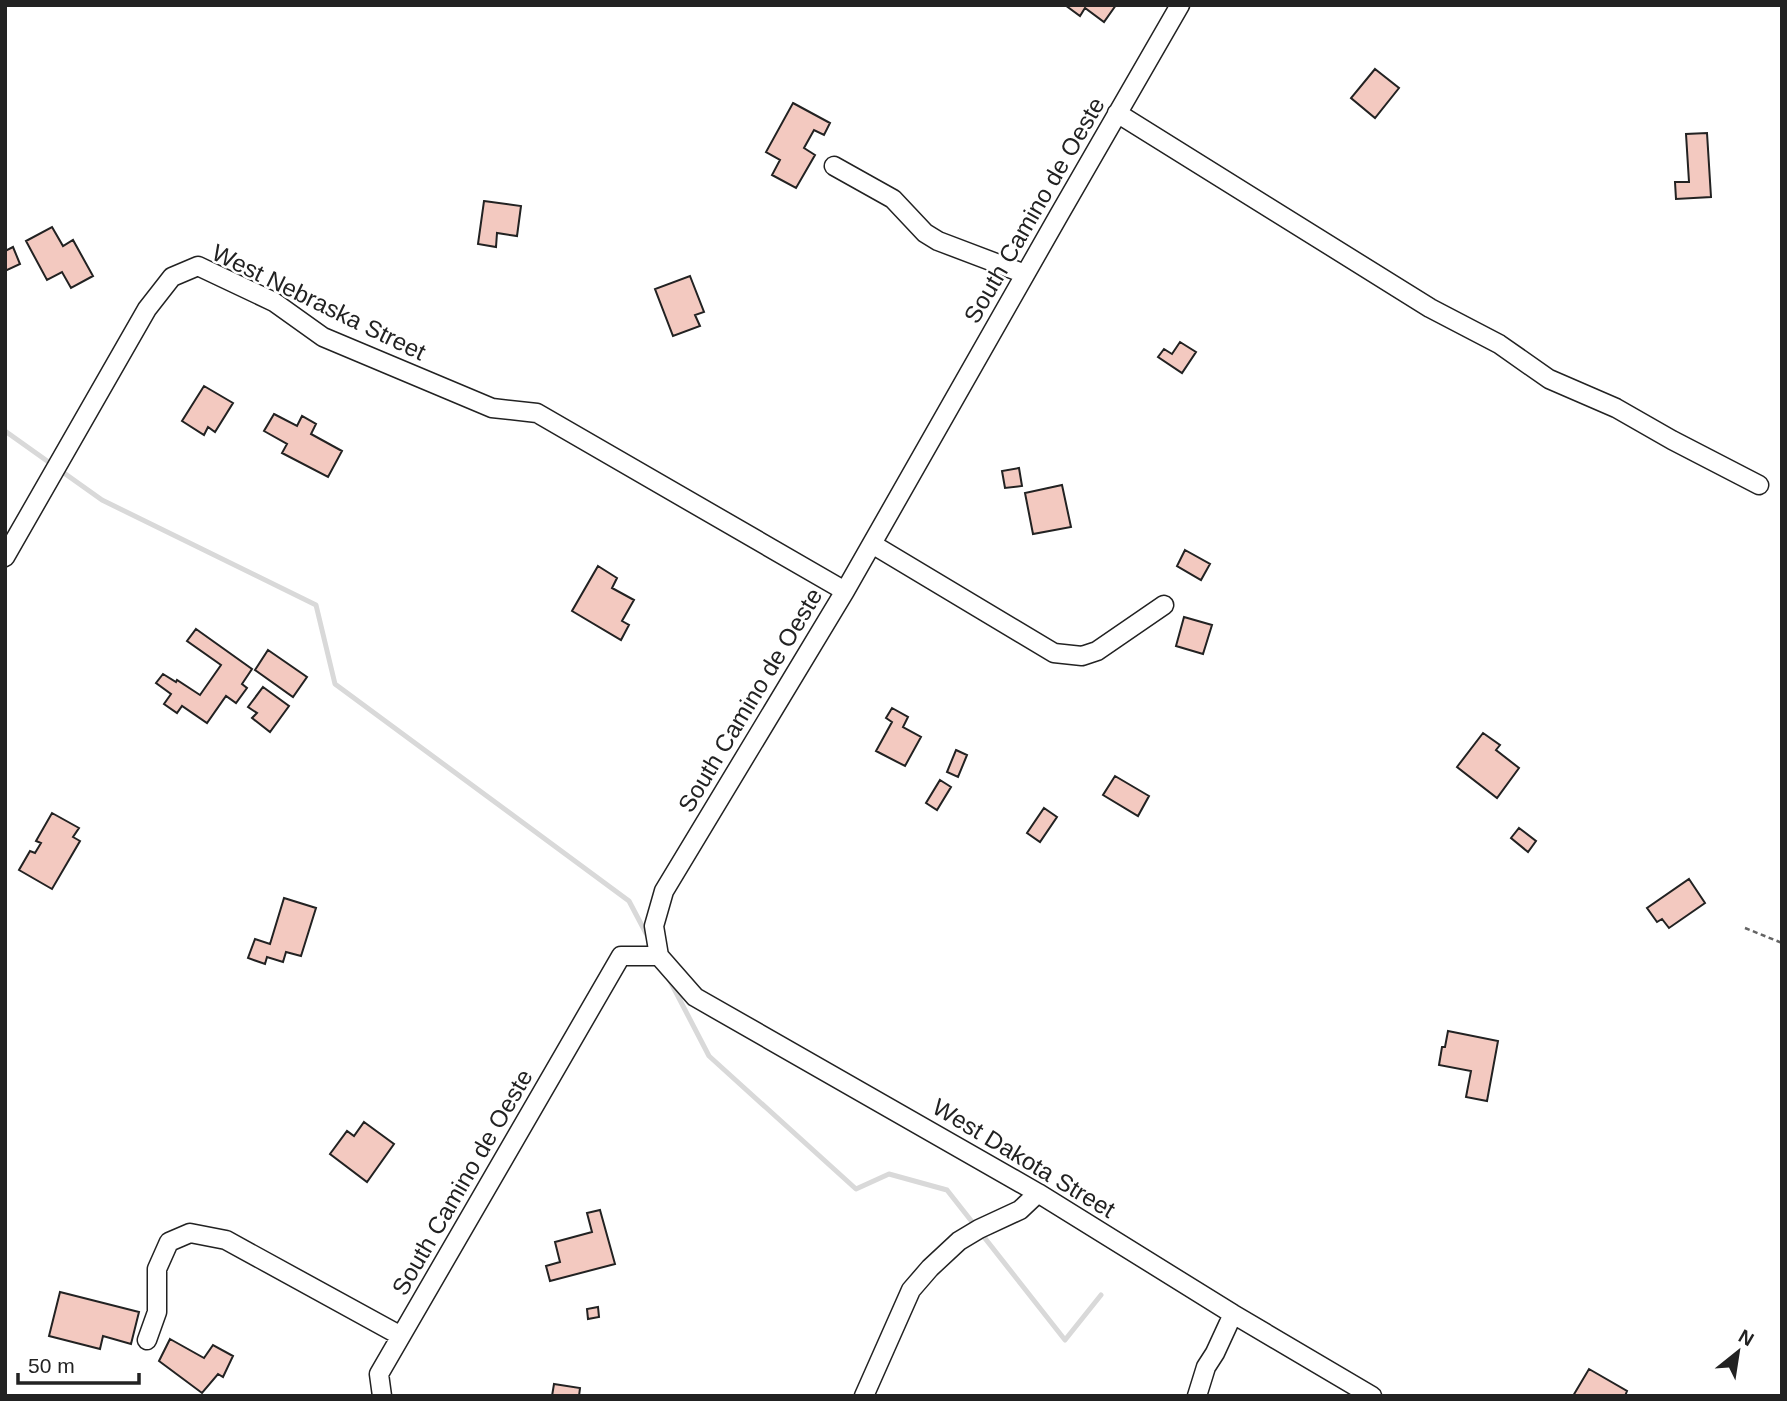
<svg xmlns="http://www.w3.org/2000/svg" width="1787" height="1401" font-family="Arial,sans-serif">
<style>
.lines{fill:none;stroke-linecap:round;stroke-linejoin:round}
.stream{stroke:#d9d9d9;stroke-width:5}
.building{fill:#f3c9c0;stroke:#222;stroke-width:2}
.minor-casing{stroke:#222;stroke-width:21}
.path{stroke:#646464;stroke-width:2.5;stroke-dasharray:5 3.5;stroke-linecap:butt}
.minor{stroke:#fff;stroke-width:18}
.labels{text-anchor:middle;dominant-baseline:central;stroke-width:5;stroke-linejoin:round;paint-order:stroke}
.street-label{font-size:24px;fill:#222;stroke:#fff}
</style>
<rect width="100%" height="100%" fill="#fff"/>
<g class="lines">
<path class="stream" d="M5 431 102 500 316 605 335 684 629 901 649 939
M669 979 709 1056 856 1189 889 1174 947 1190 1065 1340 1101 1295"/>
</g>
<path class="building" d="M1065 5H1116L1104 22 1085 8 1080 16Z
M1375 69 1399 88 1375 118 1351 98Z
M793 103 830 123 824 135 814 130 804 148 815 155 796 188 772 175 780 160 766 152Z
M1707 133 1711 197 1676 199 1675 182H1689L1686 134Z
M484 201 521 206 517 236 497 233 496 247 478 244Z
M52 227 63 246 73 240 93 276 71 288 62 272 47 280 26 241Z
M13 247 20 264 5 271V251Z
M690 276 704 312 695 315 700 326 673 336 655 289Z
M1180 342 1196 352 1182 373 1158 357 1164 349 1172 354Z
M204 386 233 403 215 432 208 427 204 435 182 421Z
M274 414 297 426 302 416 316 424 311 434 342 451 328 477 282 453 287 444 264 431Z
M1019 468 1022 486 1005 488 1002 471Z
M1062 485 1071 527 1033 534 1025 493Z
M1185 550 1210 564 1201 580 1177 566Z
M598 566 617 578 612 588 634 600 622 621 629 625 621 640 572 611Z
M1184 617 1212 625 1203 654 1176 646Z
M196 629 252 669 242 684 247 688 236 703 226 696 207 723 182 706 177 713 164 704 171 694 156 683 163 674 176 682 177 680 200 695 221 665 187 641Z
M268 650 307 677 293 697 255 670Z
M263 687 289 706 270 732 252 718 257 713 248 707Z
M892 708 908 717 903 727 921 737 905 766 876 751 892 722 886 718Z
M1483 733 1500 745 1496 750 1519 768 1497 798 1457 767Z
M956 750 967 755 958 777 947 772Z
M1115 776 1149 796 1138 816 1103 795Z
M940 780 951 787 937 810 926 803Z
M1044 808 1057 817 1040 842 1027 833Z
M52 813 79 828 73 837 80 841 52 889 19 870 30 851 35 853 41 843 36 841Z
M1519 828 1536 841 1528 852 1511 838Z
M1689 879 1705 903 1669 928 1662 919 1657 922 1647 908Z
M284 898 316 908 301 956 286 952 283 962 267 957 265 964 248 958 255 939 270 944Z
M1448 1031 1498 1041 1487 1101 1466 1097 1471 1071 1439 1065 1442 1047H1445Z
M364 1122 394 1144 367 1182 330 1154 347 1131 354 1136Z
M600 1210 615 1264 550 1281 546 1266 560 1262 555 1242 592 1232 587 1213Z
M60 1292 139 1312 131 1344 103 1336 100 1349 49 1336Z
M598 1307 599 1317 588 1319 587 1309Z
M170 1339 204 1358 213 1345 233 1356 223 1377 218 1374 202 1393 159 1361Z
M1589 1369 1627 1391 1625 1396H1573Z
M554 1384 580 1388 579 1396H552Z"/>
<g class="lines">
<g class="minor-casing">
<path id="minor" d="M1117 113 1430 308 1499 344 1549 379 1616 408 1672 440 1759 485
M834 166 893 199 925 233 938 241 1025 274
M872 544 1054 653 1082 656 1097 651 1164 605
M5 557 147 309 172 277 198 266 274 302 323 337 492 408 537 413 845 591
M659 956 654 926 664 891 845 591 1059 215 1180 5
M659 956 695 997 1038 1193 1233 1314 1372 1396
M147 1340 157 1312V1269L169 1242 190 1233 226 1240 401 1336
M382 1396 379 1374 621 956H659
M864 1396 911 1290 930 1268 959 1241 979 1229 1020 1210 1038 1193
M1197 1396 1206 1367 1215 1353 1233 1314"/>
</g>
<path class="path" d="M1745 928 1782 943"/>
<use href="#minor" class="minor"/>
</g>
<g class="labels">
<g class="street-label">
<text transform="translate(1034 210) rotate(-60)">South Camino de Oeste</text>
<text transform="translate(319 302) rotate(26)">West Nebraska Street</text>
<text transform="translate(750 700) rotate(-59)">South Camino de Oeste</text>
<text transform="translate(1024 1158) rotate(31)">West Dakota Street</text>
<text transform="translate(462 1182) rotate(-60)">South Camino de Oeste</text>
</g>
</g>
<rect width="1787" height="1401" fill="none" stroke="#222222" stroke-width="14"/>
<g transform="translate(1738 1352) rotate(30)" stroke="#ffffff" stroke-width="5" paint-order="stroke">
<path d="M0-5L12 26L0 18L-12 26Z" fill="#222222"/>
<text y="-10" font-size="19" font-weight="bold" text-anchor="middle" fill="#222222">N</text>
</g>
<path d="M18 1373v10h121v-10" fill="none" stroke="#222222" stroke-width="3.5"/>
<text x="28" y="1373" font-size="21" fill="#222222" stroke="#ffffff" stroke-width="5" paint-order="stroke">50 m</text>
</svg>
